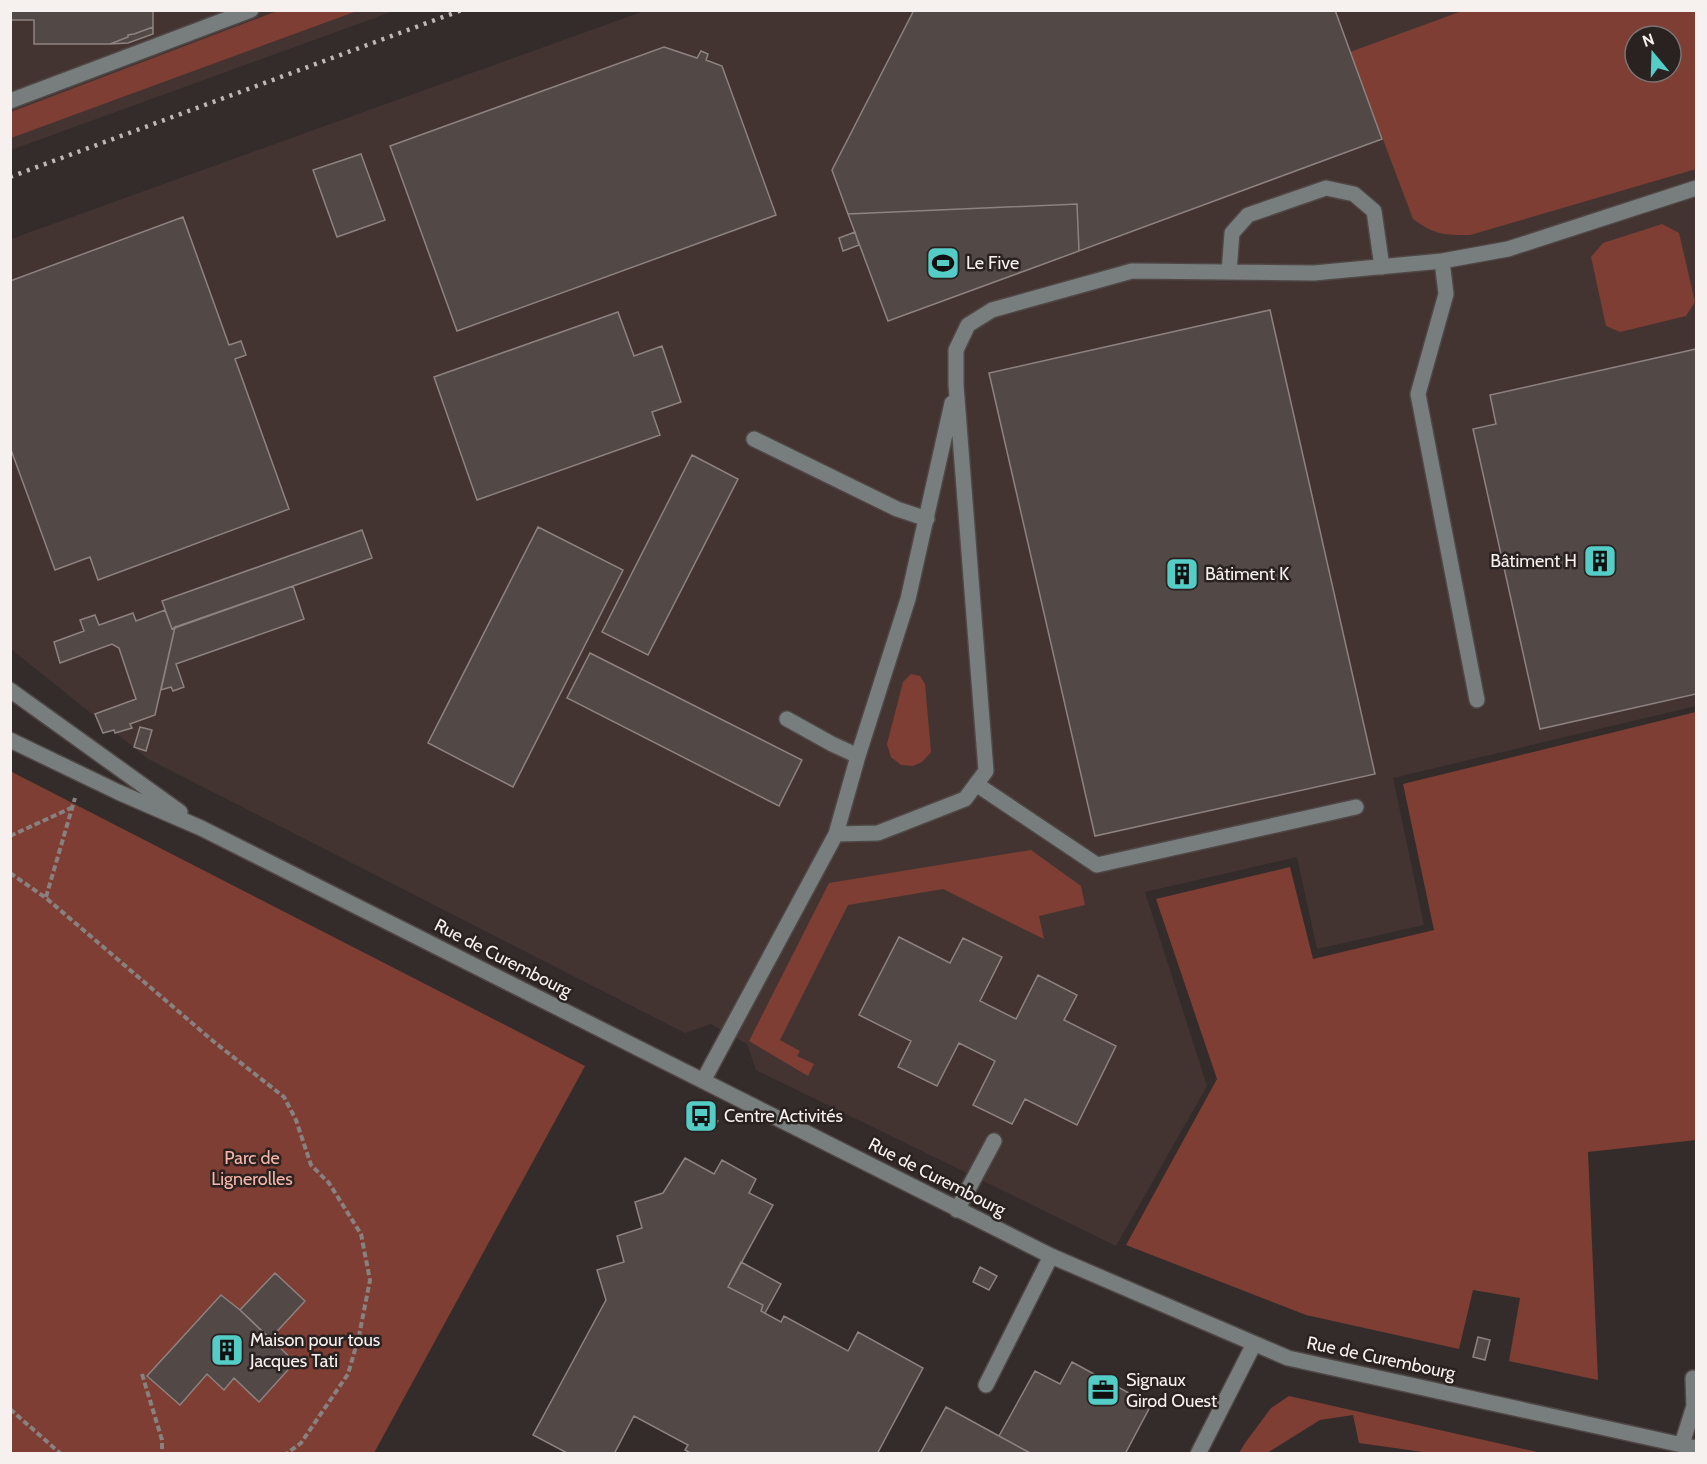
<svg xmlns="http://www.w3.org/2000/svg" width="1707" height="1464" font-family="Cabin,sans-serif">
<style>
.built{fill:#433431;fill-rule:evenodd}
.green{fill:#7e3e33;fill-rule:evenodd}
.building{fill:#524947;stroke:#8d8280;stroke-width:1.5}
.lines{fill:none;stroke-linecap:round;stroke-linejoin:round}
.minor-casing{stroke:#4f4746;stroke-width:18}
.path{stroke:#88817f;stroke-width:4;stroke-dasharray:6 3;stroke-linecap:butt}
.minor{stroke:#787d7d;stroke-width:15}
.rail{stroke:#bfb8b7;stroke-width:4.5;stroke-dasharray:3 6;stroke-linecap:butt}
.labels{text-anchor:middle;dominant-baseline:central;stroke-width:5;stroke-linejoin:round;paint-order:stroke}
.poi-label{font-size:18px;fill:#f6f0ef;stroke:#2a2220;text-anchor:start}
.street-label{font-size:18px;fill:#f6f0ef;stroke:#2a2220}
.park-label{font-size:18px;fill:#f7b5a8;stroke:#2a2220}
</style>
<rect width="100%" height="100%" fill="#342c2a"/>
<path class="built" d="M11 11H394L11 150Z
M644 11H1696V706L1393 778 1424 925 1317 949 1297 857 1145 892 1207 1086 1116 1246 756 1070 747 1044 711 1024 685 1033 148 759 11 649V239ZM1635 36H1671V72H1635Z"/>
<path class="green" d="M280 10 357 11 11 138V112Z
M1462 11H1696V169L1470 235C1444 235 1435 235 1413 219L1350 52ZM1635 36H1671V72H1635Z
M1662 224 1679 233 1695 302 1686 316 1620 332 1606 326 1591 257 1603 243Z
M911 674 920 676 925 684 931 752 922 762 913 766 901 765 891 757 887 744 903 682Z
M1696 712V1140L1588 1152 1598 1380 1509 1361 1520 1298 1473 1290 1459 1349 1306 1315 1126 1245 1217 1079 1156 899 1290 867 1313 959 1434 930 1403 784Z
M10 771 585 1066 374 1453H11Z
M1031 850 1081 886 1085 905 1039 916 1044 939 943 889 848 905 780 1040 800 1051 797 1056 814 1064 808 1076 749 1041 829 883Z
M1289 1396 1542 1453H1430L1359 1443 1353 1415 1320 1420 1267 1453H1239L1245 1443 1271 1408Z"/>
<path class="building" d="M10 10H153V27L134 34 128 35V37L110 44H34V20H10Z
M914 10H1335L1382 139 1079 251 1077 204 848 214 832 170Z
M153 27V34L128 43 110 44 128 37V35L134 34Z
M664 47 697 58 701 51 708 54 706 60 722 66 776 215 457 331 390 146Z
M361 154 385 220 337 237 313 170Z
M1077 204 1079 251 888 321 848 214Z
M183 217 229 345 241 341 246 355 235 359 289 509 98 580 90 557 55 570 10 447V281Z
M855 232 859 245 843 251 839 238Z
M1270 310 1375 774 1095 836 989 373Z
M618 312 634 356 662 346 681 402 652 412 660 435 477 500 434 377Z
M1696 349V694L1540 729 1473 429 1496 424 1490 395Z
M692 455 738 479 648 655 602 632Z
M538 527 623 570 513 787 428 743Z
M362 530 372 558 172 629 162 601Z
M293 586 304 619 176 664 184 687 173 691 171 687 161 690 175 627Z
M165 610 172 629 175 627 155 715 130 724 132 728 115 733 114 730 103 733 95 714 136 699 119 648 112 644 60 663 54 642 84 631 80 620 95 615 99 625 133 613 136 621Z
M590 653 802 760 779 806 567 698Z
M140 727 152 730 146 751 134 747Z
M899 937 950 963 963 938 1002 957 980 1001 1016 1019 1038 975 1077 995 1064 1020 1116 1046 1077 1125 1025 1099 1012 1124 973 1105 995 1061 959 1043 937 1086 898 1067 911 1041 859 1015Z
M699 1109 718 1121 713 1128 694 1118Z
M685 1158 714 1174 722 1160 756 1179 749 1193 773 1205 728 1287 763 1305 761 1311 781 1322 784 1316 848 1351 858 1332 923 1368 877 1454H692L685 1450 688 1445 634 1416 614 1454H569L533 1435 606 1300 597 1270 624 1262 617 1236 642 1228 635 1202 663 1193Z
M741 1262 781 1284 765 1313 761 1311 763 1305 728 1287Z
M980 1267 997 1276 989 1290 973 1282Z
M275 1273 305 1301 270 1339 240 1310Z
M221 1295 240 1310 295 1362 259 1402 234 1378 224 1390 207 1374 180 1405 147 1376Z
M1478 1337 1490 1340 1485 1360 1473 1357Z
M1072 1362 1151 1405 1125 1454H1032L999 1436 1035 1371 1060 1384Z
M946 1407 999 1436 1032 1454H920Z"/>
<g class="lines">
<g class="minor-casing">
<path id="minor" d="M10 101 251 10
M1442 261 1446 294 1418 394 1477 700
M1229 272 1232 233 1248 215 1326 188 1354 194 1374 211 1382 267
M754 439 897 509 927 519
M10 690 180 812
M787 719 832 744 858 756
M10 740 118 792 201 828 1051 1256 1288 1358 1696 1448
M976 784 1097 865 1356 807
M836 834 878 833 965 799 986 771 956 385V350L968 325 992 310 1132 271 1314 273 1442 261 1508 249 1696 188
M703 1081 836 834 858 756 908 599 952 403
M957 1210 994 1141
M986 1385 1051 1256
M1682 1444 1694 1406 1693 1378 1696 1379
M1198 1454 1254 1344"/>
</g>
<path class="path" d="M10 836 71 808
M10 873 46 898 213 1041 284 1097 296 1120 311 1165 329 1183 361 1234 370 1280 359 1336 348 1374 301 1443 286 1454
M46 897 75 798
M142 1374 162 1440V1454
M10 1409 61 1454"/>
<use href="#minor" class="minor"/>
<path class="rail" d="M10 177 462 10"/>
</g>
<defs>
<g id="stadium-square" transform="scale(1.725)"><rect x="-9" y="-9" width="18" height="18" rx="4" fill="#54cdc7" stroke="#2a2220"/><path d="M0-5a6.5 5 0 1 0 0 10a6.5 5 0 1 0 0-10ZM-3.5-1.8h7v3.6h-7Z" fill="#111"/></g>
<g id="building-square" transform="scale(1.725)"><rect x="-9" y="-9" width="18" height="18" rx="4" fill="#54cdc7" stroke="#2a2220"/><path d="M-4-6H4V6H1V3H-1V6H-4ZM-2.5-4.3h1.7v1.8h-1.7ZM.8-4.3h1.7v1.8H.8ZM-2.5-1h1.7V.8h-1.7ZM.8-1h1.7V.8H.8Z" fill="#111"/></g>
<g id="bus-square" transform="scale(1.725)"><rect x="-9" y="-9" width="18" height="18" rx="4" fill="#54cdc7" stroke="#2a2220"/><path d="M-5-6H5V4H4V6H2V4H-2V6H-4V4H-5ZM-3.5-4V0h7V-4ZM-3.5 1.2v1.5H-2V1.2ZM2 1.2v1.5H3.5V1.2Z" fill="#111"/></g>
<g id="office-square" transform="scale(1.725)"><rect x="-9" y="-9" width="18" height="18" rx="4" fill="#54cdc7" stroke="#2a2220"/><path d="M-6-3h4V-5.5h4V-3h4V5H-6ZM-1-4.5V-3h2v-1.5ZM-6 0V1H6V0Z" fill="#111"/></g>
</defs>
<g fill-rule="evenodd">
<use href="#stadium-square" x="943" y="263"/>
<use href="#building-square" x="1600" y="561"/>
<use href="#building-square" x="1182" y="574"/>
<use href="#bus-square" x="701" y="1116"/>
<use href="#building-square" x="227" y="1350"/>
<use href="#office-square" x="1103" y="1390"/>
</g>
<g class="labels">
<g class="poi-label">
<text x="966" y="263">Le Five</text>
<text x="1577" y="561" text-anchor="end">Bâtiment H</text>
<text x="1205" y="574">Bâtiment K</text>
<text x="724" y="1116">Centre Activités</text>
<text x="250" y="1340">Maison pour tous<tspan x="250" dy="21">Jacques Tati</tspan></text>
<text x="1126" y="1380">Signaux<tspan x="1126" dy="21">Girod Ouest</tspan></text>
</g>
<g class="street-label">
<text transform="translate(503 958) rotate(27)">Rue de Curembourg</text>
<text transform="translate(937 1177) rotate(27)">Rue de Curembourg</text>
<text transform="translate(1381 1358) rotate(12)">Rue de Curembourg</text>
</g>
<g class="park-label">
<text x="252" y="1158">Parc de<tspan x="252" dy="21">Lignerolles</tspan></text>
</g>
</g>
<rect width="1707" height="1464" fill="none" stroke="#f6f0ef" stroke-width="24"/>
<g transform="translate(1653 54) rotate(341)"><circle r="28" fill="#2a2220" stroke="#7c7473" stroke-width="1.5"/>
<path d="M0-4.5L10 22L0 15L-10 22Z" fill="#54cdc7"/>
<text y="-9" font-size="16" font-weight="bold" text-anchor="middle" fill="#f6f0ef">N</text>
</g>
</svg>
